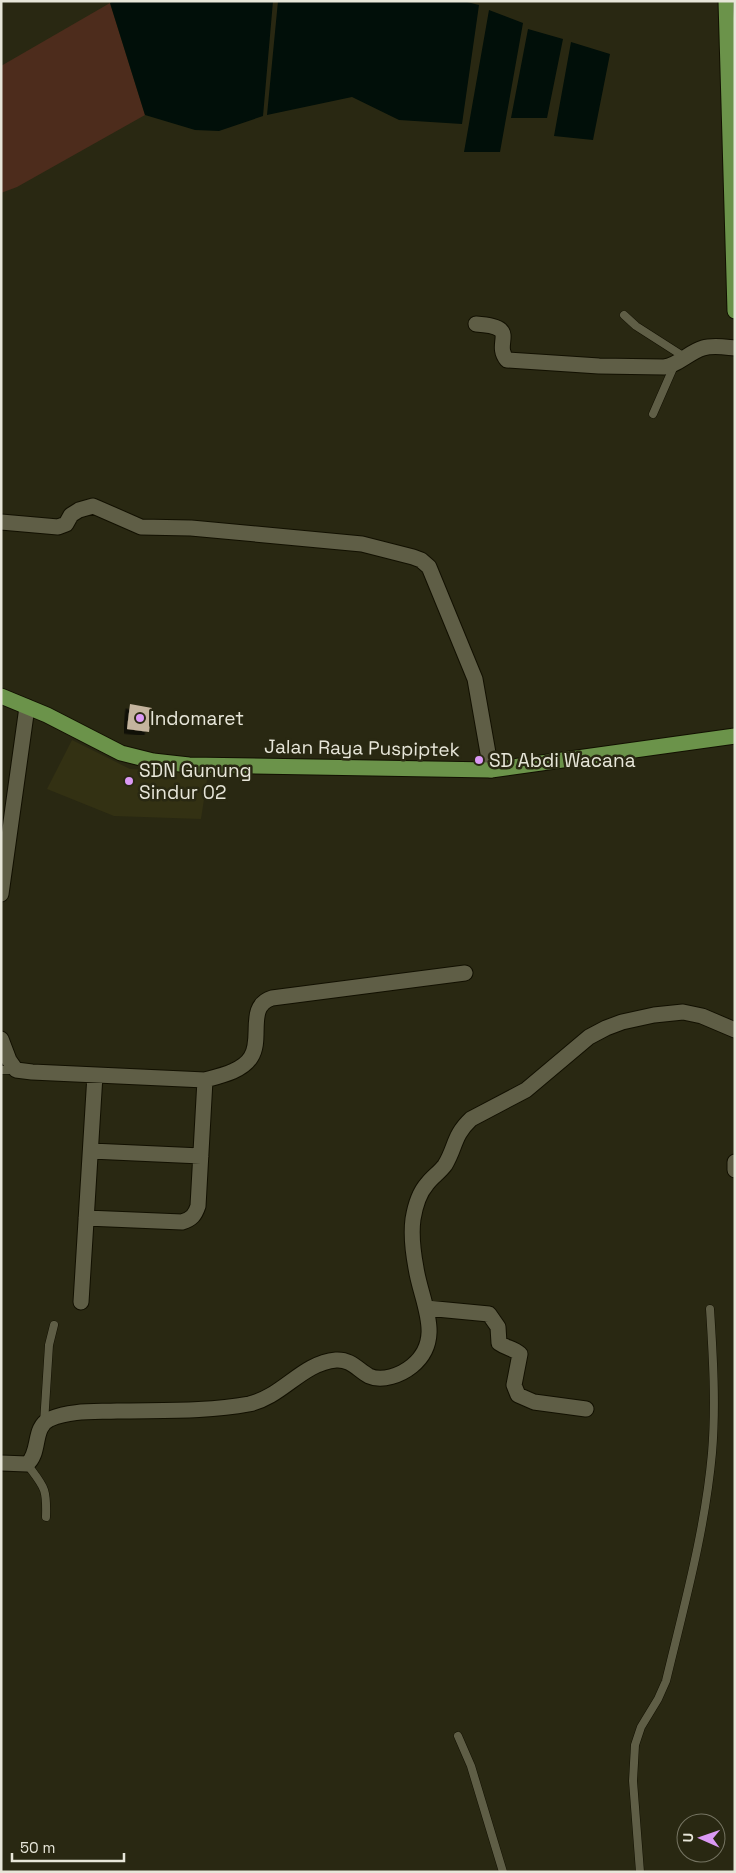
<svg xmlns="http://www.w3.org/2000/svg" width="736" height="1873" font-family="'Space Grotesk',sans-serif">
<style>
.built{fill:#333113}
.green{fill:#4d2c1c}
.water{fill:#010f09}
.building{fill:#c4b49e;filter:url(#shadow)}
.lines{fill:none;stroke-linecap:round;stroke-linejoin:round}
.lane-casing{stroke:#121000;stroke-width:9}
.street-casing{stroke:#121000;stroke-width:17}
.primary-casing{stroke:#121000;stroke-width:17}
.lane{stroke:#5f5e46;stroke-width:8}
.street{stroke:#5f5e46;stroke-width:15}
.primary{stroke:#6b934a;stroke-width:15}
.poi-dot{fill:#db99f5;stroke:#292812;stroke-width:2}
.labels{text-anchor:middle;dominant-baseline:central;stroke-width:5;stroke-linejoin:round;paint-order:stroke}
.poi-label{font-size:19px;fill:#e7e6d9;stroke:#292812;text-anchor:start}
.street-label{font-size:19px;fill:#e7e6d9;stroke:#292812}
</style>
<defs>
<filter id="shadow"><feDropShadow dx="-4.5" dy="4.5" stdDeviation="0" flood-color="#0009"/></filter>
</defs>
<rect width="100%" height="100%" fill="#292812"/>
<path class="built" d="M72 740 130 769 208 773 201 819 114 816 47 789Z"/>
<path class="green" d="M110 3 145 115 17 187 1 193V66Z"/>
<path class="water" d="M113 1H273L263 116 219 131 195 130 145 115 110 3Z
M278 1H463L479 5 462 124 399 120 352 97 267 115Z
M489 10 523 23 500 152H464Z
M528 29 563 39 547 118H511Z
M571 42 610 54 593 140 554 136Z"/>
<path class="building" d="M130 704 152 708 149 732 127 729Z"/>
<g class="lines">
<g class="lane-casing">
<path id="lane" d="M624 315 636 326 686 358
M653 414 674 366
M1 1070H16
M44 1423 49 1345 54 1325
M27 1464C44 1487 47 1487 46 1517
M458 1736 471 1766 503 1872
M640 1872 633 1781 635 1745 641 1727 658 1699 666 1681C684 1606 705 1531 712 1453 716 1406 713 1356 710 1309"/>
</g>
<g class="street-casing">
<path id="street" d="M476 324C522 327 492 342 507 360L599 366 664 367C679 365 689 352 703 348 713 345 724 347 735 348
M1 522 58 527 66 524 71 515 79 510 93 506 141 527 191 528 362 544 413 557 421 560 429 567 475 679 491 770
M1 894 27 707
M1 1039 9 1060 16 1070 32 1072 205 1080C220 1076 243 1071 251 1057 263 1039 246 1006 272 998L465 973
M91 1151 201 1156
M735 1162V1170
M86 1218 182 1222C192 1219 195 1215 198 1206L205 1080
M81 1302 95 1075
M426 1308 489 1314 498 1327 499 1343C506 1348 513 1348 520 1354L514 1385 518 1395 534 1402 586 1409
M1 1463 27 1464C41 1453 32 1427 50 1419 72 1410 94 1412 117 1411 161 1410 206 1412 249 1404 282 1397 302 1363 336 1360 351 1359 358 1370 369 1376 382 1382 401 1375 412 1366 445 1339 421 1302 416 1268 413 1252 411 1234 413 1219 415 1207 419 1193 427 1184 432 1177 440 1172 445 1165 456 1147 453 1136 471 1119L526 1090 589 1037 606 1028 622 1022 654 1015 683 1012 702 1016 735 1030"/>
</g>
<g class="primary-casing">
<path id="primary" d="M726 1 735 311
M1 696 47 715 121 753 153 761 189 765 491 770 735 736"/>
</g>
<use href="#lane" class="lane"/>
<use href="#street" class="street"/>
<use href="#primary" class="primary"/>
</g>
<g class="poi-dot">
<circle cx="140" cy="718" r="5"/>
<circle cx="479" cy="760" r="5"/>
<circle cx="129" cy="781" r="5"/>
</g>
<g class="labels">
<g class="poi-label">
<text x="150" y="718">Indomaret</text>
<text x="489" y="760">SD Abdi Wacana</text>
<text x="139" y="770">SDN Gunung<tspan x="139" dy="22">Sindur 02</tspan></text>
</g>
<g class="street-label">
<text transform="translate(362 748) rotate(1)">Jalan Raya Puspiptek</text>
</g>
</g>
<rect width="736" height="1873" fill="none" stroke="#e7e6d9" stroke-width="5"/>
<g transform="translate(701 1838) rotate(272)"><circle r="24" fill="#292812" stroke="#757462"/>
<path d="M0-4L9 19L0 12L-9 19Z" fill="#db99f5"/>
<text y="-8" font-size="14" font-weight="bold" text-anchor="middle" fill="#e7e6d9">U</text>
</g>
<path d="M12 1853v8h112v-8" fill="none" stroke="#e7e6d9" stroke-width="2.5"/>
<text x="20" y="1853" font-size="15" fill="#e7e6d9" stroke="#292812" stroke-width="4" paint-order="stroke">50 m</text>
</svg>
